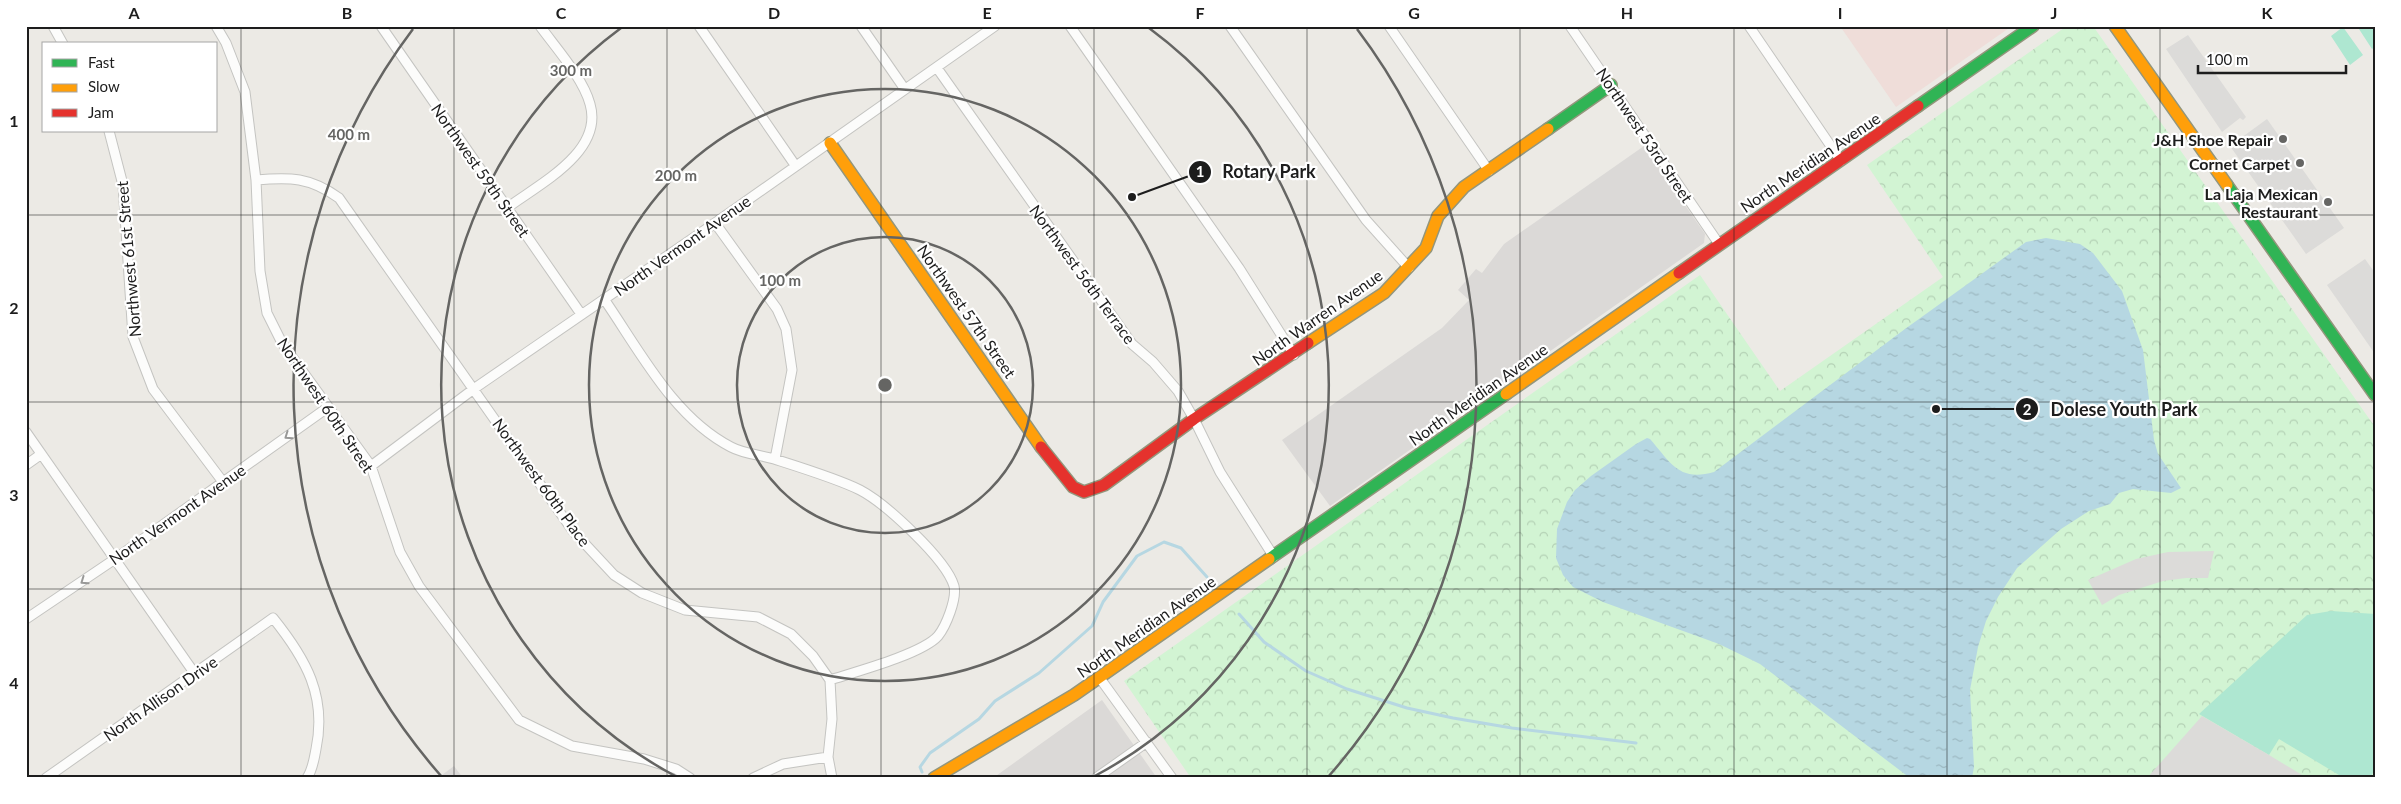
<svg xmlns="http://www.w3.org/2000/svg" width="2401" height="804" font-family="Lato,sans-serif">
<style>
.residential{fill:#dbd9d7}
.commercial{fill:#efddd9}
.park{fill:url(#park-crowns)}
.pitch{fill:#aee7d1}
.parking{fill:#dcdbd9}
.water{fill:url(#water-ripples)}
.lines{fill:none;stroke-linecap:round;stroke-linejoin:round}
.stream{stroke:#b6d7e2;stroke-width:3}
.street-casing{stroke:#c4c4c1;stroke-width:11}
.fast-casing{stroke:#93967c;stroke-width:14}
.slow-casing{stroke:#93967c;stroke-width:14}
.jam-casing{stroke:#93967c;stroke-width:14}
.street{stroke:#fcfcfb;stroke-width:9}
.fast{stroke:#30b455;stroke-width:11}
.slow{stroke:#ff9f0a;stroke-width:11}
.jam{stroke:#e5322d;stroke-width:11}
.oneway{stroke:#989897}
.grid{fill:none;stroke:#1d1d1d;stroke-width:1;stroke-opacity:0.55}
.ring{fill:none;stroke:#656563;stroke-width:2.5}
.poi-dot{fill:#656563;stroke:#fff;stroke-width:2}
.labels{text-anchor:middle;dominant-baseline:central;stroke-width:4.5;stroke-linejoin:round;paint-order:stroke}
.street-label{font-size:16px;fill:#1d1d1d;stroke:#fff}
.poi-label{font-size:16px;font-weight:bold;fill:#1d1d1d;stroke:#fff;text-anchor:end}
.centre{fill:#656563;stroke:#fff;stroke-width:2.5}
.ring-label{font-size:15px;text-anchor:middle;font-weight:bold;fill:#656563;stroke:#fff;stroke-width:4.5;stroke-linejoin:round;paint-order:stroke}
.leader{fill:none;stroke:#1d1d1d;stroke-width:2}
.callout-dot{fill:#1d1d1d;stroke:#fff;stroke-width:2}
.mark-label{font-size:15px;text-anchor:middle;font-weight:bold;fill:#fff}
.callout-label{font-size:18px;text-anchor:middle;font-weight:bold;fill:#1d1d1d;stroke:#fff;stroke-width:4.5;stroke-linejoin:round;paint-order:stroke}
.neatline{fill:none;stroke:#1d1d1d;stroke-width:2}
.grid-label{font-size:16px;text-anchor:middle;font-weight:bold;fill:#1d1d1d}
</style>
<defs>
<pattern id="park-crowns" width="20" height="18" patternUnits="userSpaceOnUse" patternTransform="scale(1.25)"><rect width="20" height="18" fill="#d2f4d3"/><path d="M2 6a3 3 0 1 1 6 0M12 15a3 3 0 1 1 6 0" fill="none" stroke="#b4d1b5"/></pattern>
<pattern id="water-ripples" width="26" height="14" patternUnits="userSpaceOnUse" patternTransform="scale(1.25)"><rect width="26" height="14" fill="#b6d7e2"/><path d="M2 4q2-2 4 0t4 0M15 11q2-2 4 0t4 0" fill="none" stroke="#9cb8c1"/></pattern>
</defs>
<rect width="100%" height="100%" fill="#eceae5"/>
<path class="residential" d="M1644 146 1705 234 1704 243 1330 506 1282 440 1442 328 1469 300 1458 290 1476 269 1482 273 1504 244Z
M1102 700 1157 778H993Z
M454 766 463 778H438Z"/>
<path class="commercial" d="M1840 26H2012L1896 107Z"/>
<path class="park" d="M2067 26H2093L2375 427V778H1191L1124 681 1700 275 1780 391 1943 277 1867 165Z"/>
<path class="pitch" d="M2357 26H2375V47L2372 49Z
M2343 27 2363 55 2350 65 2331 36Z
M2331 611 2375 614V769L2370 778H2344L2279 739 2269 755 2199 714 2307 615Z"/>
<path class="parking" d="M2188 35 2246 117 2243 120 2240 118 2222 132 2166 49Z
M2267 119 2344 228 2306 254 2230 146Z
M2365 259 2375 273V354L2327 285Z
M2214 551 2208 578H2186L2163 581 2119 595 2102 605 2088 580 2136 559 2168 552Z
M2202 716 2269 755 2307 778H2147Z"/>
<path class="water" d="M2046 238 2080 244 2093 253 2122 291 2143 350 2154 440 2158 454 2181 488 2171 493 2133 489 2119 493 2110 504 2089 511 2061 529 2017 568 1998 597 1986 621 1978 647 1970 690 1974 767 1972 778H1910L1760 664 1719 644 1603 602 1573 587 1563 575 1556 558 1557 529 1567 502 1575 490 1591 476 1636 444 1647 438 1650 439C1671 463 1679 482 1714 472L1905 329 2026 242Z"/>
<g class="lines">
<path class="stream" d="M1239 614 1264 642 1306 671 1347 689 1407 708 1453 718 1512 728 1636 743
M922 772 920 767 930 753 979 719 995 701 1039 673 1092 626 1103 602 1137 556 1164 542 1181 548 1207 577"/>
<g class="street-casing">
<path id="street" d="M53 26 63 44
M216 26 226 43 245 92 256 180 260 271 267 313 282 343 371 466 400 552 419 586 519 720 572 746 644 759 676 769 690 778
M381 26 581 314
M699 26 795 165
M861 26 904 88
M1070 26 1239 268 1294 355
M1230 26 1366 220 1409 268
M1389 26 1489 171
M1570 26 1719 244
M1749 26 1841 161
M937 68 1132 344 1153 362 1178 391 1194 419 1220 472 1274 557
M109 131 123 185 133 337 153 389 223 482
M256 180C290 177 310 177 339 198L573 531 614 575 642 593 685 610 758 617 791 634 813 656 830 680 832 719 828 757 832 778
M507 208C539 184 604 152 590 104 583 78 556 48 540 26
M715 223 777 309 786 329 792 370 775 459
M604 299C640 351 673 417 731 447 744 454 761 455 774 459 799 467 838 479 860 490 885 503 946 559 954 586 957 599 946 626 938 636 922 654 855 672 830 680
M26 432 195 674
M26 465 40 455
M371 466 475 388 715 223 995 26
M26 619 115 559 327 408
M1099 677 1172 778
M46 778 273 618C306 659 327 696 316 749 314 759 313 769 307 778
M753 778 783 764 828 757
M1096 778 1147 742"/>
</g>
<g class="fast-casing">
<path id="fast" d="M1918 106 2033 26
M1548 129 1611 85
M2227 185 2375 395
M1269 559 1506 394"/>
</g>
<g class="slow-casing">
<path id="slow" d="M2115 26 2227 185
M830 143 1041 447
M1308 343 1384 293 1426 248 1438 216 1464 187 1548 129
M1506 394 1679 273
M934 778 1074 695 1269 559"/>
</g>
<g class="jam-casing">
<path id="jam" d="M1679 273 1918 106
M1041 447 1073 487 1084 492 1104 485 1194 419 1308 343"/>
</g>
<use href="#street" class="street"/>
<use href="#fast" class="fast"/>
<use href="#slow" class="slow"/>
<use href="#jam" class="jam"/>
</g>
<defs><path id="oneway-chevron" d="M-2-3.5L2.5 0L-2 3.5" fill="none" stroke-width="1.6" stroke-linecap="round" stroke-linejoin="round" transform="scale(1.25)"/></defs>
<g class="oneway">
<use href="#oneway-chevron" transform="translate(288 436) rotate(145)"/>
<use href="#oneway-chevron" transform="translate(84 581) rotate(145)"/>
</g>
<path class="grid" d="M241 26V778M454 26V778M667 26V778M881 26V778M1094 26V778M1307 26V778M1520 26V778M1734 26V778M1947 26V778M2160 26V778M26 215H2375M26 402H2375M26 589H2375"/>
<g class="ring">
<circle cx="885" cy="385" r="148"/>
<circle cx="885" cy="385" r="296"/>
<path d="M677 777A444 444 0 0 1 621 28M1149 28A444 444 0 0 1 1093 777"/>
<path d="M442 777A591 591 0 0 1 413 29M1357 29A591 591 0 0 1 1328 777"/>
</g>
<g class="poi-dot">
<circle cx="2283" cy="139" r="5"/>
<circle cx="2300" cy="163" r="5"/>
<circle cx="2328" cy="202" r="5"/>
</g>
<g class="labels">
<g class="street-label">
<text transform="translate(1645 135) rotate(56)">Northwest 53rd Street</text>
<text transform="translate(1810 162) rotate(-34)">North Meridian Avenue</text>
<text transform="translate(481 170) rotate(55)">Northwest 59th Street</text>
<text transform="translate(682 245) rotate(-35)">North Vermont Avenue</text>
<text transform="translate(128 259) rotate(-95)">Northwest 61st Street</text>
<text transform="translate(1083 274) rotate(54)">Northwest 56th Terrace</text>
<text transform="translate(967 311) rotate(55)">Northwest 57th Street</text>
<text transform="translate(1317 317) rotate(-35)">North Warren Avenue</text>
<text transform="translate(1478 394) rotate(-35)">North Meridian Avenue</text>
<text transform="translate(326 405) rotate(56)">Northwest 60th Street</text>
<text transform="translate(542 482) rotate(54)">Northwest 60th Place</text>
<text transform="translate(177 514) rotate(-35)">North Vermont Avenue</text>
<text transform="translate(1146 626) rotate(-35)">North Meridian Avenue</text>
<text transform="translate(160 698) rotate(-35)">North Allison Drive</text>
</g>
<g class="poi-label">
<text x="2273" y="139">J&amp;H Shoe Repair</text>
<text x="2290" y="163">Cornet Carpet</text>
<text x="2318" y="193">La Laja Mexican<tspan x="2318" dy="18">Restaurant</tspan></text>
</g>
</g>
<circle cx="885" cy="385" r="8" class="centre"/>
<g class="ring-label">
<text x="571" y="76">300 m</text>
<text x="349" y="140">400 m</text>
<text x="676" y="181">200 m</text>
<text x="780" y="286">100 m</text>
</g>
<path class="leader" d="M1132 197L1200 172M1936 409L2027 409"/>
<g class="callout-dot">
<circle cx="1132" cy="197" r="5"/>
<circle cx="1936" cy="409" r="5"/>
<circle cx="1200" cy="172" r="12"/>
<circle cx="2027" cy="409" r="12"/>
</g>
<g class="mark-label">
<text x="1200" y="177">1</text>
<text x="2027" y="415">2</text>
</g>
<g class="callout-label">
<text x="1269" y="178">Rotary Park</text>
<text x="2124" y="416">Dolese Youth Park</text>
</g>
<rect width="2401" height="804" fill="none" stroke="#ffffff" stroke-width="55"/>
<rect x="42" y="42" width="175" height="90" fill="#ffffff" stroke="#a5a5a5"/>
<rect x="52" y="59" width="25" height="8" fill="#30b455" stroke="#a5a5a5"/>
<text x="88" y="68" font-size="15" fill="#1d1d1d">Fast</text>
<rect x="52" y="84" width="25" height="8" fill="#ff9f0a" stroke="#a5a5a5"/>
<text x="88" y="92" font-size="15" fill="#1d1d1d">Slow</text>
<rect x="52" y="109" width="25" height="8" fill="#e5322d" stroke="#a5a5a5"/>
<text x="88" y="118" font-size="15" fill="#1d1d1d">Jam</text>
<path d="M2198 65v8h148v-8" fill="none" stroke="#1d1d1d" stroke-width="2.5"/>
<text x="2206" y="65" font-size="15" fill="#1d1d1d" stroke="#ffffff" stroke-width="4" paint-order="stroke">100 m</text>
<rect x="28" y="28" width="2346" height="748" class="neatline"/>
<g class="grid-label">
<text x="134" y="19">A</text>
<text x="347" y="19">B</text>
<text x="561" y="19">C</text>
<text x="774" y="19">D</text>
<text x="987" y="19">E</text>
<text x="1200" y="19">F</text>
<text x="1414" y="19">G</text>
<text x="1627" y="19">H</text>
<text x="1840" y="19">I</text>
<text x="2054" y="19">J</text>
<text x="2267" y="19">K</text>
<text x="14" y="127">1</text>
<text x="14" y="314">2</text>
<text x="14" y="501">3</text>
<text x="14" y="689">4</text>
</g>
</svg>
